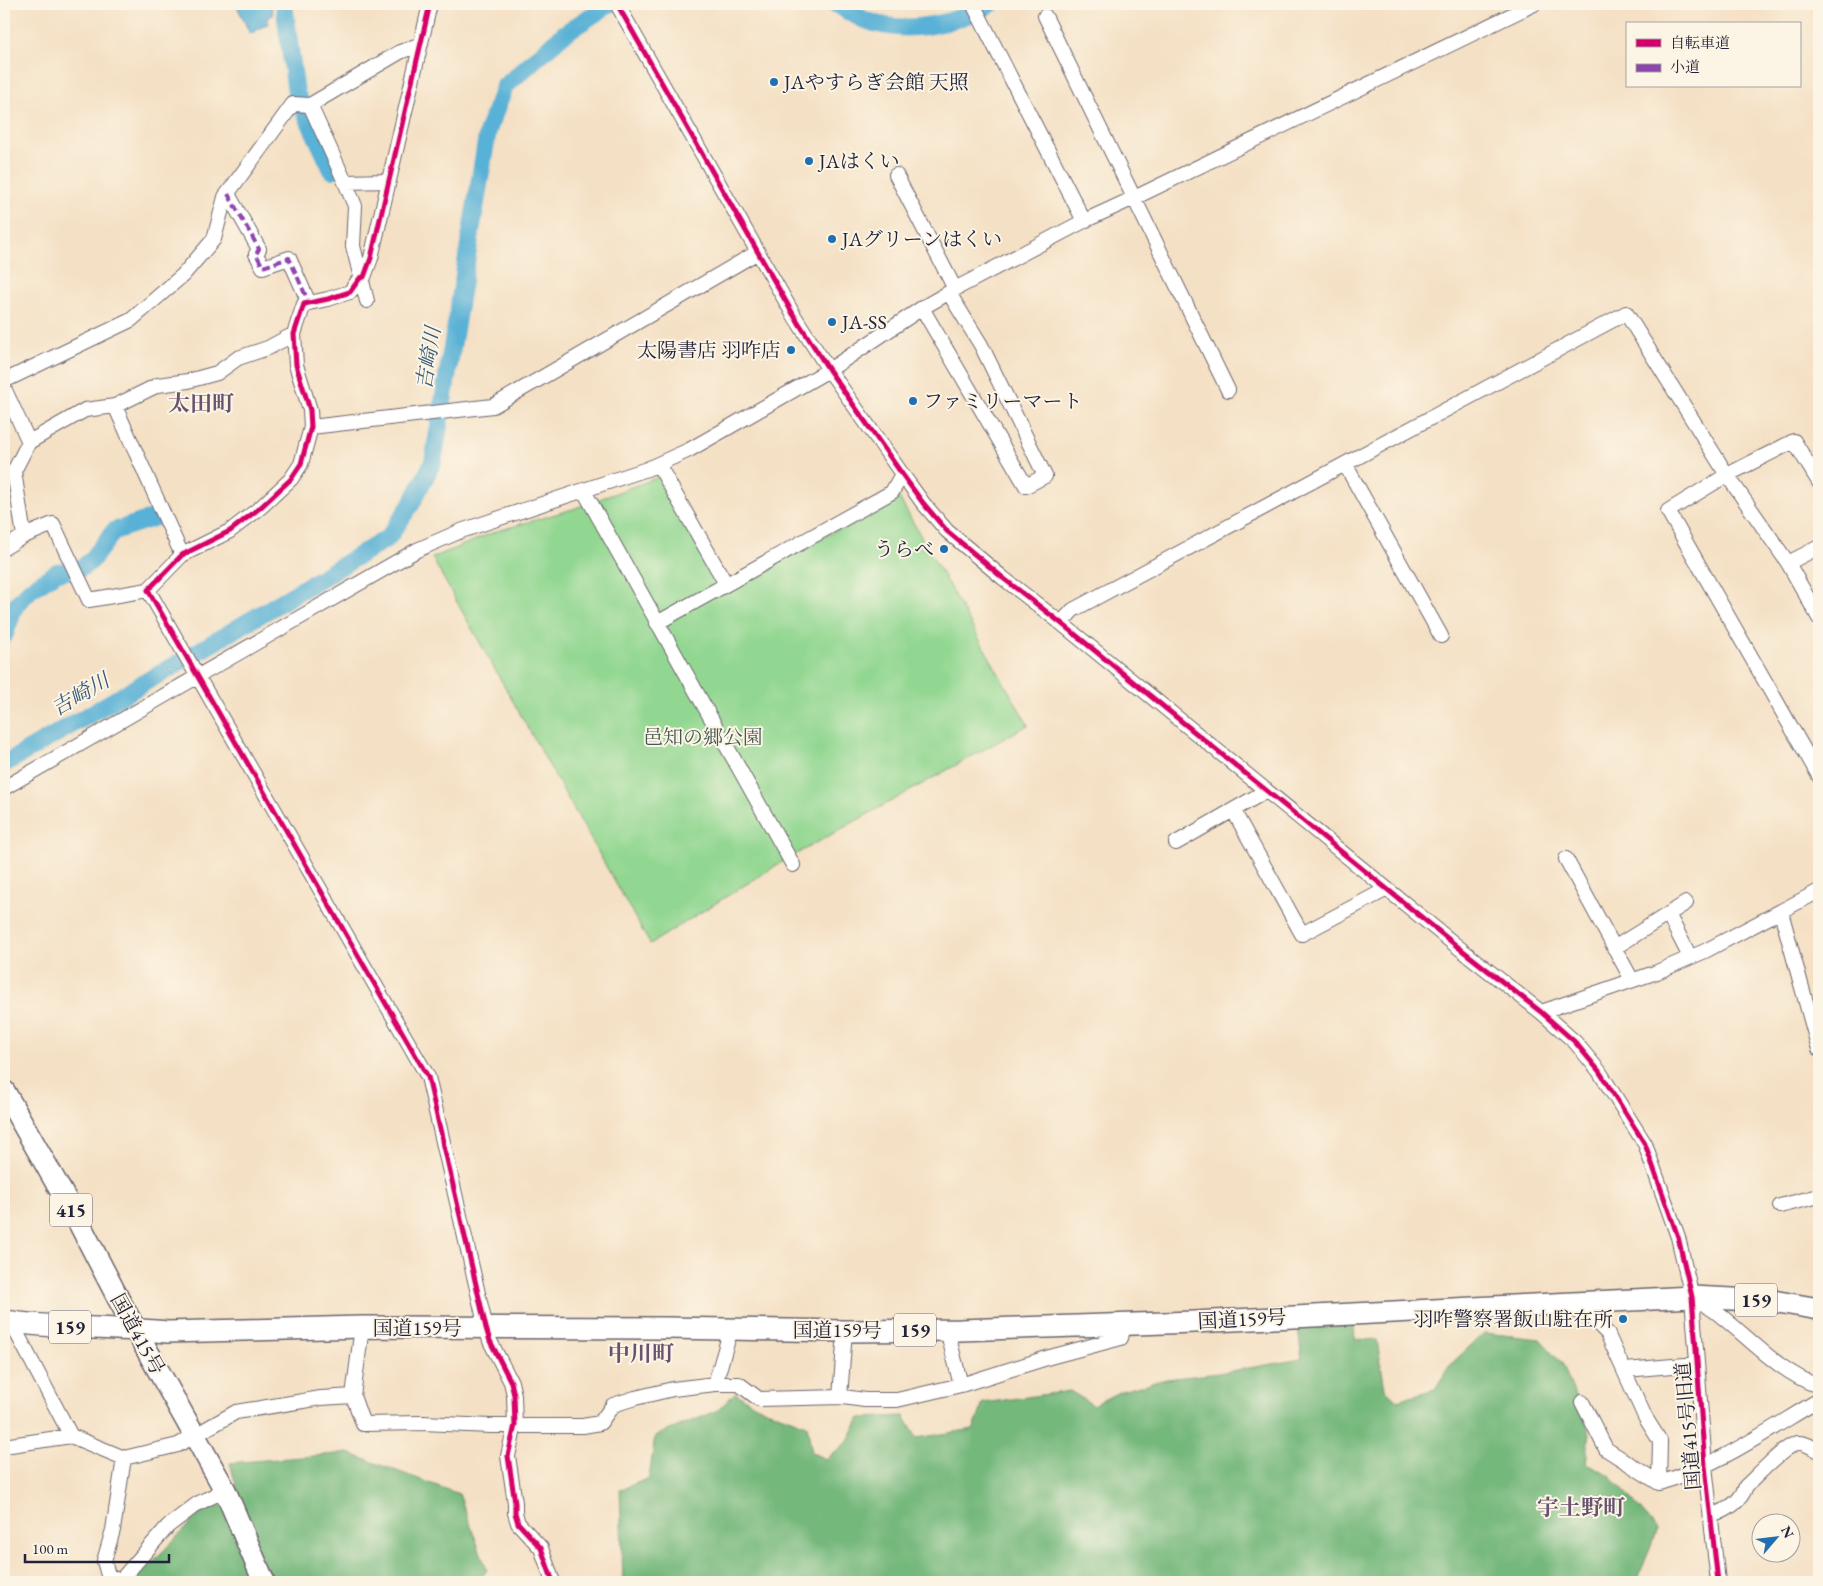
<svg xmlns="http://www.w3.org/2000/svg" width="1823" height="1586" font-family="'EB Garamond','Noto Serif JP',serif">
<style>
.green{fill:#92d791;stroke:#5a7c66}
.forest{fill:#75b87b;stroke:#4c6d5b}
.water{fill:#59b1d6;stroke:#3e6a88}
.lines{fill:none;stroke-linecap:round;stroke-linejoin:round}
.river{stroke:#59b1d6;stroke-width:18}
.minor-casing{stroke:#6c646b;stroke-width:16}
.highway-casing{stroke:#6c646b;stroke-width:24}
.minor{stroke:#fff;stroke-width:14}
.highway{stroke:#fff;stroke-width:21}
.quiet{stroke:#8e44ad;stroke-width:4;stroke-dasharray:8 4;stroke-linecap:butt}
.cycleway-casing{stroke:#fcf5e5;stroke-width:8}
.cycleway{stroke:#d6006c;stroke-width:5}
.poi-dot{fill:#1f6fb2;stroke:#fcf5e5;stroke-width:2}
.labels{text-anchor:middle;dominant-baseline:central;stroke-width:4;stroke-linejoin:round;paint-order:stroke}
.shield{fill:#fcf5e5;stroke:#63616e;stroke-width:1}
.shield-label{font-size:19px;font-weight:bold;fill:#22223b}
.poi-label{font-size:20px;fill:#22223b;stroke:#fcf5e5;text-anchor:start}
.park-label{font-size:20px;fill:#445855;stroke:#fcf5e5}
.street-label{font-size:20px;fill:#22223b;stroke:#fcf5e5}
.water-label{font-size:21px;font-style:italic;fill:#385b79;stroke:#fcf5e5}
.quarter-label{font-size:22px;font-weight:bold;fill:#675270;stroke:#fcf5e5}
</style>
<rect width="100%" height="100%" fill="#fcf5e5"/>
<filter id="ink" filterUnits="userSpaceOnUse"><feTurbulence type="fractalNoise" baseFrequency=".02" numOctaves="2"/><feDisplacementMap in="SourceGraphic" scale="10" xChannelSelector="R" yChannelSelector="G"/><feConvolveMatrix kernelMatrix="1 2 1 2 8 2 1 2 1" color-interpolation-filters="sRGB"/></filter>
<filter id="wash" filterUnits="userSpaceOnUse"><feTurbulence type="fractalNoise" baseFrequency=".0096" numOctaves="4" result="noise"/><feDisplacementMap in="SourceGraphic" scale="20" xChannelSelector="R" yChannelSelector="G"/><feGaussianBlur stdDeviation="1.12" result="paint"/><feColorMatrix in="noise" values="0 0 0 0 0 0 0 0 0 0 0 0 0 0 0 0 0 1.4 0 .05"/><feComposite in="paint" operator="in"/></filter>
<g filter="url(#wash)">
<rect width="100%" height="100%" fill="#f4e0c4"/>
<path class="green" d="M661 476 728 591 898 496 1028 725 782 862 650 944 432 558 497 531 573 509Z"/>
<path class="forest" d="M1354 1324 1355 1339 1377 1340 1385 1389 1397 1400 1435 1389 1450 1365 1484 1333 1540 1339 1562 1363 1590 1433 1586 1463 1610 1475 1657 1529 1637 1582H1513L1471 1578 1457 1582H623L620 1490 649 1478 655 1436 717 1411 735 1393 761 1408 807 1425 812 1453 826 1459 847 1442 860 1418 904 1416 917 1438 974 1429 983 1403 1070 1391 1093 1405 1121 1391 1166 1379 1219 1373 1302 1359 1298 1328Z
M348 1453 459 1494 487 1570 478 1582H133L201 1512 240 1500 230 1463Z"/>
<path class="water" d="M236 4H271L273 15 267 18 269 23 250 34Z"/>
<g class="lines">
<path class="river" d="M284 4 296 93 332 170
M835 4C845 9 855 16 865 20 905 36 955 24 991 4
M4 636 15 606 30 590 57 572 78 570 91 561 114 531 159 516
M194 654 388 538 412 503 433 462 488 130 505 86 565 33 610 4
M4 764 180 662"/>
</g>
</g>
<g filter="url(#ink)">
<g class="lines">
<g class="minor-casing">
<path id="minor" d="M430 4 371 258 364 277 360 278 350 292 328 299 304 304 294 334 296 365 310 410 311 427 301 464 291 479 261 507 230 531 182 555 148 590 428 1077 486 1328 490 1341 511 1382 514 1395 515 1425 508 1456 515 1503V1513L518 1523 541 1548 553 1582
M617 4 793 314 829 370 902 474 923 503 947 531 1003 578 1061 623 1458 947 1541 1012 1575 1042 1599 1071 1645 1144 1678 1237 1692 1297 1705 1466 1718 1582
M973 4 1084 221
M1045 16 1228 390
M310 105 345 182 389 181
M896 175 955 289
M345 182 355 206 353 246 367 301
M228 194 259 249 256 254 263 267 289 258 309 303
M922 308 1026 486 1045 476 981 345 949 293
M4 381 131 320 183 275 214 239 225 197 293 104 310 105 400 52 421 44
M4 388 29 442
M115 406 182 555
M311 427 493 406 758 252
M658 464 726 584
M1345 464 1441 636
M1819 482 1794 441 1727 475 1668 511 1819 776
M584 491 793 865
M24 536 53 524 89 600 148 590
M4 548 24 536 14 471 29 442 85 410 115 406 158 385 188 381 217 373 238 358 268 348 294 334
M1788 563 1819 547
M657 623 892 492 902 474
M1061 623 1073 610 1626 313 1727 475 1788 563 1819 618
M4 788 417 550 461 531 647 469 689 450 829 370 922 308 955 289 1084 221 1134 198 1534 4
M1233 810 1302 934 1387 889
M1176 843 1266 791
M1566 859 1632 980
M1781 912 1819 1049
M1668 914 1690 957
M1614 948 1686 903
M1541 1012 1657 972 1705 951 1819 891
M1780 1206 1819 1196
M1695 1298C1703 1304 1713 1309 1721 1316 1750 1339 1783 1375 1819 1386
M1564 1306 1592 1318 1607 1333 1645 1417 1660 1441 1659 1483
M11 1322 71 1436
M947 1330 961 1385
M1625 1370 1697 1364
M715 1384 731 1329
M353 1396 362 1327
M840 1397 845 1331
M1582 1402 1606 1449 1659 1483C1716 1467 1768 1430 1819 1400
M4 1446 71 1436 124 1458 178 1445 236 1412 321 1398 353 1396 363 1424 422 1423 491 1426H583L600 1423 613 1405 635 1398 673 1389 715 1384H739L759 1399 843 1397 865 1400H897L961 1385 1050 1357 1121 1338 1124 1325
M1711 1516C1726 1511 1741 1502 1746 1486 1757 1476 1785 1445 1798 1443 1805 1442 1813 1448 1819 1451
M120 1581 108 1575 104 1561 113 1530 124 1458
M119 1582 168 1526 197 1504 225 1490"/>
</g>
<g class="highway-casing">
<path id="highway" d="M4 1091 78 1221 119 1300 225 1490 264 1582
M4 1321C58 1329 113 1327 168 1332L362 1327 667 1328 845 1331 960 1330 1194 1322 1692 1297 1773 1301 1819 1309"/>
</g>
<use href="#minor" class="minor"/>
<use href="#highway" class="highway"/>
<path class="quiet" d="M228 194 259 249 256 254 263 267 289 258 309 303"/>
<g class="cycleway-casing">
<path id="cycleway" d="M430 4 371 258 364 277 360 278 350 292 328 299 304 304 294 334 296 365 310 410 311 427 301 464 291 479 261 507 230 531 182 555 148 590 428 1077 486 1328 490 1341 511 1382 514 1395 515 1425 508 1456 515 1503V1513L518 1523 541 1548 553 1582
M617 4 793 314 829 370 902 474 923 503 947 531 1003 578 1061 623 1458 947 1541 1012 1575 1042 1599 1071 1645 1144 1678 1237 1692 1297 1705 1466 1718 1582"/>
</g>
<use href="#cycleway" class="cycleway"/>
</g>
</g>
<g class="poi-dot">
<circle cx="774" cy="82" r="5"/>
<circle cx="809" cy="161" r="5"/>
<circle cx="832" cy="239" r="5"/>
<circle cx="832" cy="322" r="5"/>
<circle cx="791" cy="350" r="5"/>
<circle cx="913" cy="401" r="5"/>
<circle cx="944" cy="549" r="5"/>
<circle cx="1623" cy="1319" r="5"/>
</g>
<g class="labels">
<g class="shield">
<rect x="50" y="1193.5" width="42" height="33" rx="4"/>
<rect x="1735" y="1283.5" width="42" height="33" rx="4"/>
<rect x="49" y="1310.5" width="42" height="33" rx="4"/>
<rect x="894" y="1313.5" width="42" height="33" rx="4"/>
</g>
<g class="shield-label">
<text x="71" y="1210">415</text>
<text x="1756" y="1300">159</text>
<text x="70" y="1327">159</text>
<text x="915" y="1330">159</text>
</g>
<g class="poi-label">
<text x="784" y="82">JAやすらぎ会館 天照</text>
<text x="819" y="161">JAはくい</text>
<text x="842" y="239">JAグリーンはくい</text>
<text x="842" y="322">JA-SS</text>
<text x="781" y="350" text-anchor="end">太陽書店 羽咋店</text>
<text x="923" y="401">ファミリーマート</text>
<text x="934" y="549" text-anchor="end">うらべ</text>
<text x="1613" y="1319" text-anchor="end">羽咋警察署飯山駐在所</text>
</g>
<g class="park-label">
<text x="703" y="737">邑知の郷公園</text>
</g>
<g class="street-label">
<text transform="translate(1242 1319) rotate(-3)">国道159号</text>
<text x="417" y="1328">国道159号</text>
<text x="837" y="1330">国道159号</text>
<text transform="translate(138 1334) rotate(61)">国道415号</text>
<text transform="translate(1688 1426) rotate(-95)">国道415号旧道</text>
</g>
<g class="water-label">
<text transform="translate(428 358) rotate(-81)">吉崎川</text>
<text transform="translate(80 694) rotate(-30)">吉崎川</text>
</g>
<g class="quarter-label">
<text x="201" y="403">太田町</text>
<text x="641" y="1353">中川町</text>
<text x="1581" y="1507">宇土野町</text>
</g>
</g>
<rect width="1823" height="1586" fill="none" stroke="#fcf5e5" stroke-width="20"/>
<rect x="1626" y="22" width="175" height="65" fill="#fcf5e5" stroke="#a5a1a1"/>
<rect x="1636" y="39" width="25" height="8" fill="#d6006c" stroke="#a5a1a1"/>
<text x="1670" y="48" font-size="15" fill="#22223b">自転車道</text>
<rect x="1636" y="64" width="25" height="8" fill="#8e44ad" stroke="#a5a1a1"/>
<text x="1670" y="72" font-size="15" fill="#22223b">小道</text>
<g transform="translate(1776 1538) rotate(62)"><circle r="24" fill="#fcf5e5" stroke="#a5a1a1"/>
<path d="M0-4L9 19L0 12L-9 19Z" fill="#1f6fb2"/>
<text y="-8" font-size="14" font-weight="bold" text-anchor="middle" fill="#22223b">N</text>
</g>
<path d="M25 1554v8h144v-8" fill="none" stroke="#22223b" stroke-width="2.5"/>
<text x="32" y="1554" font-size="15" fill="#22223b" stroke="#fcf5e5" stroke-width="4" paint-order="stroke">100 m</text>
</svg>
